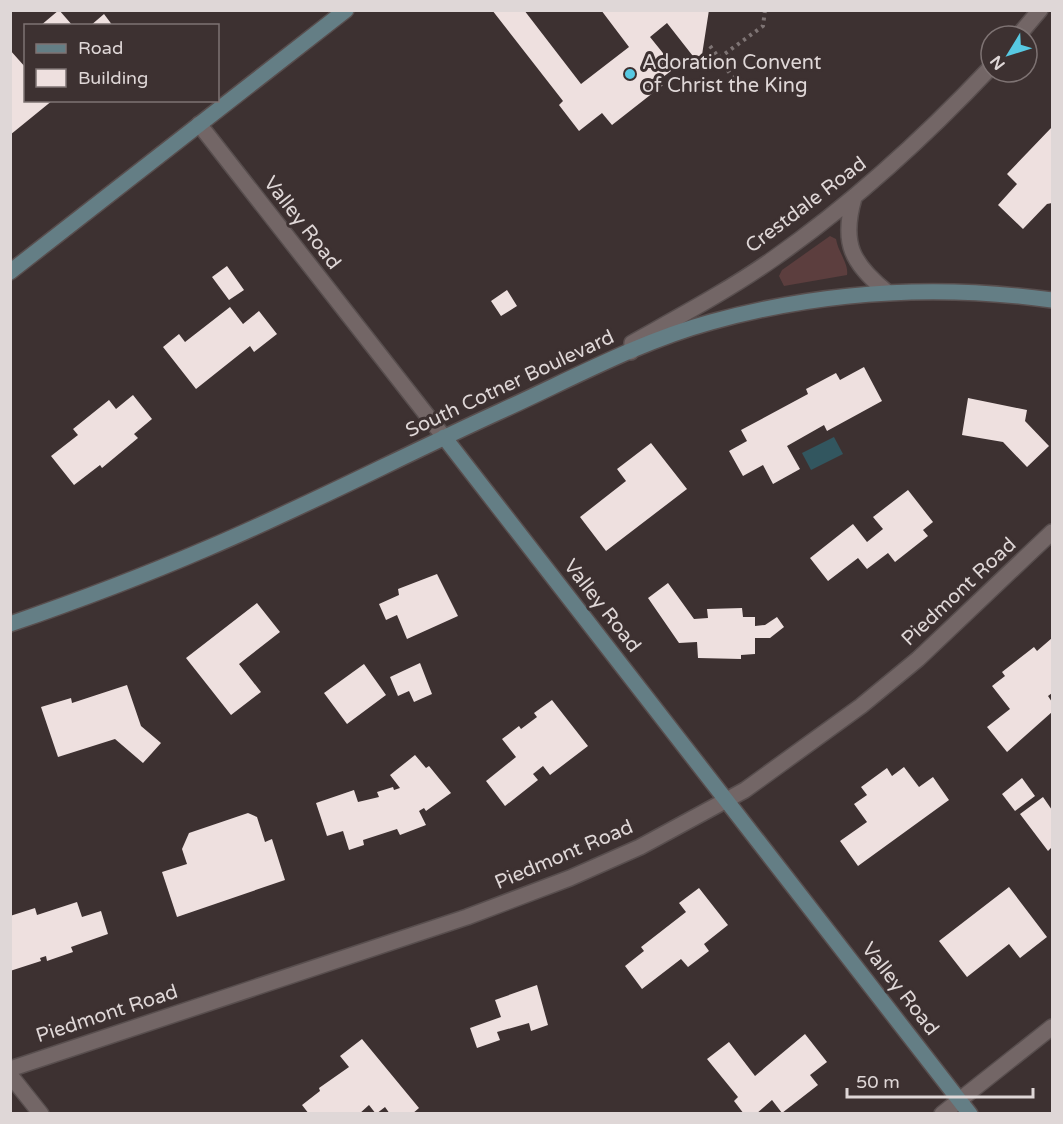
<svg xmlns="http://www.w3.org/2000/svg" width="1063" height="1124" font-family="'Varela Round',sans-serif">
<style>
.green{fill:#5c3e3e}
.water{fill:#32565f}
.building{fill:#eee0df}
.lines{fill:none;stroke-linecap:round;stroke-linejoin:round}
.street-casing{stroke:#584e4e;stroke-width:18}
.secondary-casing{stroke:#584e4e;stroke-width:18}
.path{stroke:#7e7474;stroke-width:4;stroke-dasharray:3 4.5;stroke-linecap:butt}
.street{stroke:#736666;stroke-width:15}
.secondary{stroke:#647e85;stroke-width:15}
.poi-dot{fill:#57c9e2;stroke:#3d3131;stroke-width:2}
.labels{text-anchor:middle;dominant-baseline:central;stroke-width:6;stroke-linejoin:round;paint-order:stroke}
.poi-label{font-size:20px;fill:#dfd7d7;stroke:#3d3131;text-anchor:start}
.street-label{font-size:20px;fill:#dfd7d7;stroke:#3d3131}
</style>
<rect width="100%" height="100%" fill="#3d3131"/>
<path class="green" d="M830 236 836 239C838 252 849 264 847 275L784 286 779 276 782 270Z"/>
<path class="water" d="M834 437 843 454 811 470 802 453Z"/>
<path class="building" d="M59 10 73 26H40Z
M492 10H524L581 84 629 47 601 10H709L702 55 696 60 667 23 650 37 675 68 659 80 663 85 612 125 602 113 579 131 559 105 563 101Z
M104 14 113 26H90Z
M10 50 26 68V100H53L10 135Z
M1052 127V203L1047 204 1023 229 998 205 1017 184 1007 174Z
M227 266 244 290 229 300 212 277Z
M507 290 517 306 501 316 491 301Z
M230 307 243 324 259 311 277 334 254 352 250 346 196 389 163 347 179 334 185 342Z
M864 367 882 401 827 431 824 425 787 446 800 469 773 484 763 465 743 476 729 451 747 441 741 430 808 394 806 389 836 373 840 380Z
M133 395 152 419 134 434 138 438 102 468 100 465 74 485 51 456 78 435 73 429 109 400 116 409Z
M968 398 1027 410 1025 421 1049 446 1027 467 1003 442 962 435Z
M651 443 687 489 606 551 580 517 626 481 617 469Z
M908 490 933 522 923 530 928 536 895 562 888 553 867 569 858 558 828 581 810 558 853 524 867 542 883 529 873 517Z
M437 574 458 616 407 639 397 615 386 620 379 604 399 595 398 589Z
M668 583 694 619 708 618 707 609 742 608 743 617H755V626L765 625 777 617 784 627 770 638H755V654L741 655V659L698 658 697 642 679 643 648 598Z
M257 603 280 632 239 664 261 692 231 715 186 658Z
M1052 638V693L1048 696 1052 702V712L1007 752 987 727 1010 709 992 686 1005 676 1002 672 1034 647 1037 651Z
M420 663 432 694 414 702 409 691 398 696 390 677Z
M364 664 386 695 347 724 324 693Z
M127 685 141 726 161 743 143 763 115 739 58 757 41 707 71 698 72 703Z
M552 700 588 746 550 775 543 766 533 774 538 780 505 806 486 781 516 757 502 739 519 726 521 729 537 717 534 713Z
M415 755 426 768 429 766 451 793 426 811 424 808 419 811 426 825 400 835 397 829 363 840 364 845 349 850 343 831 327 836 316 803 354 790 358 802 379 797 377 792 393 787 394 790 400 788 390 775Z
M904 767 919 787 933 777 949 800 858 866 840 841 867 822 854 804 867 795 861 787 887 768 892 776Z
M1022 778 1035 796 1015 811 1002 794Z
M1043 797 1052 810V847L1048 851 1020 814Z
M248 813 257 817 265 842 272 839 285 880 177 917 162 872 187 864 182 849 189 833Z
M1009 887 1047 937 1020 958 1009 944 967 977 939 941Z
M699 888 728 925 704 944 709 951 688 967 681 959 642 989 625 966 644 951 641 947 686 912 679 903Z
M77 902 82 917 101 911 108 934 71 947 73 952 47 961 46 956 40 958 41 961 10 971V916L35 908 37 915Z
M537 985 548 1025 531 1031 529 1023 504 1030 497 1032 500 1040 477 1048 470 1028 501 1017 495 1000Z
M805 1034 827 1062 810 1075 818 1085 782 1113 772 1100 756 1114H744L734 1101 738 1097 707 1059 729 1042 755 1076Z
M362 1039 419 1108 412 1114H390L385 1107 376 1114 369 1105 359 1114H309L302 1105 320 1091 319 1088 349 1067 340 1056Z"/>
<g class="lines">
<g class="street-casing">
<path id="street" d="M1018 36 1040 10
M199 124 444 437
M854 198C841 243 852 264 887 292
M631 352 632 343C680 316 729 290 773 259 853 203 924 138 991 67
M10 1069 467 917 570 878 640 847 745 790 861 706 918 659 1052 532
M10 1075 41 1114
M942 1114 1052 1027"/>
</g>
<g class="secondary-casing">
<path id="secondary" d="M10 272 346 10
M444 437 970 1114
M10 624C77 601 143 576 208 548 307 506 402 456 501 411 569 380 638 342 711 322 823 291 937 284 1052 300"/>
</g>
<path class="path" d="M710 46 719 58 763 26 765 10
M719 58 736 82"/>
<use href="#street" class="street"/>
<use href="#secondary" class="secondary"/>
</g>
<circle class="poi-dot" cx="630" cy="74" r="6"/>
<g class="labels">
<g class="poi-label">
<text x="642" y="63">Adoration Convent<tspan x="642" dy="23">of Christ the King</tspan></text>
</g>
<g class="street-label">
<text transform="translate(806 205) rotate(-37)">Crestdale Road</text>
<text transform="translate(302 223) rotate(52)">Valley Road</text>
<text transform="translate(510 384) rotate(-25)">South Cotner Boulevard</text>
<text transform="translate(959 592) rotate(-43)">Piedmont Road</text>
<text transform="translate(602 606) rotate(52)">Valley Road</text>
<text transform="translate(564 855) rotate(-23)">Piedmont Road</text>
<text transform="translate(900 989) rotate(52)">Valley Road</text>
<text transform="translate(107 1014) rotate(-18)">Piedmont Road</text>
</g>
</g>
<rect width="1063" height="1124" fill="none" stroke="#dfd7d7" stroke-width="24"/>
<rect x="24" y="24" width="195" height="78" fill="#3d3131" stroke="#7e7373" stroke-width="1.5"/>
<rect x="36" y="44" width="30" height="9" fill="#647e85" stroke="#7e7373" stroke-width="1.5"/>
<text x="78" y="54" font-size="18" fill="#dfd7d7">Road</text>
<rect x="36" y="69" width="30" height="18" fill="#eee0df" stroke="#7e7373" stroke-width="1.5"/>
<text x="78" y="84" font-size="18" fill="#dfd7d7">Building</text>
<g transform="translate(1009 54) rotate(232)"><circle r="28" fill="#3d3131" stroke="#7e7373" stroke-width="1.5"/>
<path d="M0-4.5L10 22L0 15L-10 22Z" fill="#57c9e2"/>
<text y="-9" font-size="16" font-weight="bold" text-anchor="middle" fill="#dfd7d7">N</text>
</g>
<path d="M847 1088v9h186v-9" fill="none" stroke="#dfd7d7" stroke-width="3"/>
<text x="856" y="1088" font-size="18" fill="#dfd7d7" stroke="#3d3131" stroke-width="4.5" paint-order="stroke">50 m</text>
</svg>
